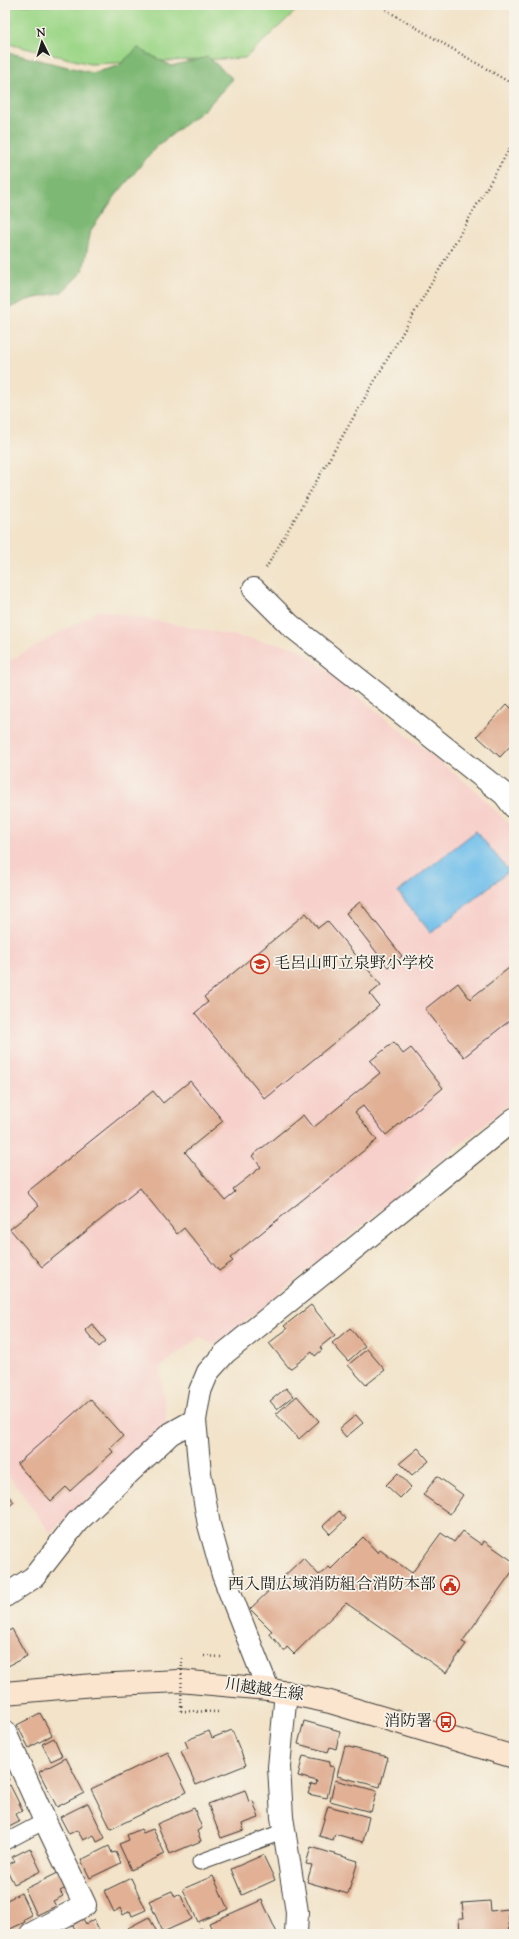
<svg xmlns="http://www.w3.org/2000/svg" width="519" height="1939" font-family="'Sorts Mill Goudy','Noto Serif JP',serif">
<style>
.built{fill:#f7d0cb}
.green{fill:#9ed789;stroke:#5d7a52}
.forest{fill:#7eb875;stroke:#4d6a48}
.water{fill:#71bfeb;stroke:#466e84}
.building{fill:#e1b095}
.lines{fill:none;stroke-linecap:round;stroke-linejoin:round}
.service-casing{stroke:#3c3a36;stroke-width:17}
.minor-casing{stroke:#3c3a36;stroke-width:24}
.secondary-casing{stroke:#3c3a36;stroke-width:24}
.path{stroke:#3c3a36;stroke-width:2.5;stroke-dasharray:1 3;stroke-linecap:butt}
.service{stroke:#fff;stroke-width:15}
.minor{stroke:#fff;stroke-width:22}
.secondary{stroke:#fbe5cf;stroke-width:22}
.path-bridge{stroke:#3c3a36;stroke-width:2.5;stroke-dasharray:1 3;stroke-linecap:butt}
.labels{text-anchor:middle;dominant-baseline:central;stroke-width:3.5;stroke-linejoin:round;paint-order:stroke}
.poi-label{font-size:16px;fill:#1c1c1c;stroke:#f7f3e8;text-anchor:end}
.street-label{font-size:16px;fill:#1c1c1c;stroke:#f7f3e8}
</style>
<rect width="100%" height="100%" fill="#f7f3e8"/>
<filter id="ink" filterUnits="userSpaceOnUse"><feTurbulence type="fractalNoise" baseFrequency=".025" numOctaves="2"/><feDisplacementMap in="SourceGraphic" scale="8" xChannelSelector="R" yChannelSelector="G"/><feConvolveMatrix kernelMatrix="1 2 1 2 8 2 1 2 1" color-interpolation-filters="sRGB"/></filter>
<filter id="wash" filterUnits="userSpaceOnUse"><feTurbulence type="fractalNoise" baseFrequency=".012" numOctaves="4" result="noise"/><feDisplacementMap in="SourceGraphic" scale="16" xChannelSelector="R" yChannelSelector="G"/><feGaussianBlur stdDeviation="0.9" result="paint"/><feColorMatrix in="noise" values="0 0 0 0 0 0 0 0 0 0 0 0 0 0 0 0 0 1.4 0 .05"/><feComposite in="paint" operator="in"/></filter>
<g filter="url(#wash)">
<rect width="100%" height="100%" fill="#f2e3c9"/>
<path class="built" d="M100 610 298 648 474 789 514 829V1100L215 1346 199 1337 160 1368 167 1426 50 1533 5 1470V663Z"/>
<path class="green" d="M5 5H302L245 58 90 64 5 43Z"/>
<path class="forest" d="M138 48 171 66 208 57 233 79 206 108 156 147 116 195 91 230 83 271 62 292 27 300 5 310V52L93 73 118 66Z"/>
<path class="water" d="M476 831 509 871 431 933 398 892Z"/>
<g id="blocks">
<path class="building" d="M507 704 514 711V742L500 757 477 736Z
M360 902 402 956 388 967 346 913Z
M306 913 318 928 327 921 381 985 370 994 379 1006 265 1099 195 1013 208 1002 204 997Z
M514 964V1017L464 1057 425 1009 458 983 470 999Z
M394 1042 403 1054 411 1048 443 1088 386 1135 363 1106 355 1112 377 1140 230 1258 233 1261 219 1271 184 1228 177 1234 140 1188 42 1267 10 1229 39 1206 27 1192 153 1091 163 1103 190 1081 223 1121 185 1152 225 1200 235 1192 233 1189 261 1167 252 1156 303 1115 313 1128 380 1073 370 1061Z
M311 1305 335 1335 320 1347 322 1350 315 1356 312 1352 290 1369 269 1343 287 1329 284 1326Z
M92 1324 106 1341 99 1347 85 1330Z
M350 1328 365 1346 348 1361 332 1343Z
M367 1349 385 1370 366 1385 348 1365Z
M286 1388 293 1396 277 1409 270 1401Z
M297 1396 319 1421 299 1439 276 1414Z
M90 1399 123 1436 110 1448 113 1452 70 1491 66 1487 51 1501 17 1464Z
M356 1415 363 1423 346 1437 339 1429Z
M418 1448 429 1461 412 1475 400 1463Z
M398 1473 411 1487 400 1498 386 1485Z
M437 1476 463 1495 450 1514 423 1495Z
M5 1492 14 1502 5 1510Z
M339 1511 346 1519 330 1534 323 1526Z
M462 1531 482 1545 484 1541 514 1562V1569L462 1642 466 1644 446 1673 346 1603 294 1654 287 1647 284 1651 269 1633 272 1631 250 1609 303 1558 319 1575 329 1567 331 1569 363 1537 378 1553 380 1550 412 1573 441 1533 454 1542Z
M12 1629 27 1656 8 1666 5 1660V1633Z
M40 1713 52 1735 29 1748 17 1725Z
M304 1721 340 1731 336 1749 330 1747 328 1752 298 1744Z
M232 1730 246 1765 196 1785 181 1751 188 1748 185 1741 209 1731 212 1738Z
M54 1738 62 1756 51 1761 42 1744Z
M345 1746 388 1757 380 1787 337 1776Z
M168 1752 187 1792 111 1829 91 1789Z
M303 1756 330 1762 329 1766 334 1767 327 1798 308 1794 311 1784 316 1785 317 1781 298 1776Z
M66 1758 84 1793 57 1807 39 1772Z
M5 1772 9 1780 5 1782Z
M335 1780 377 1791 371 1812 330 1801Z
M10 1785 23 1811 15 1814 19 1822 5 1829V1787Z
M245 1790 249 1802 253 1801 259 1818 242 1824 244 1830 221 1838 208 1804Z
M88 1803 105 1838 97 1842 94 1835 83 1840 77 1830 69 1834 60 1817Z
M328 1806 369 1817 363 1842 335 1834 333 1840 319 1836Z
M194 1808 202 1828 197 1831 201 1841 170 1854 157 1824Z
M141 1829 143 1833 153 1829 165 1854 131 1870 119 1844 129 1840 127 1835Z
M109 1846 112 1853 116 1852 121 1863 90 1878 81 1860Z
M311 1847 358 1861 348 1894 307 1882 312 1865 306 1864Z
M30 1848 41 1871 14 1884 5 1866 15 1861 12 1857Z
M263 1855 275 1880 242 1895 231 1869Z
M62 1871 70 1886 60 1891 63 1896 53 1901 56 1906 37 1915 25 1889Z
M213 1876 228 1909 198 1922 183 1889Z
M131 1878 146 1910 132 1916 130 1911 123 1915 120 1908 114 1912 104 1891Z
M172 1891 175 1897 180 1894 192 1919 163 1932 149 1901Z
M21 1893 32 1916 24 1920 25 1922 10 1929 5 1923V1901Z
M262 1900 277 1933 214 1934 209 1923Z
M490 1901 491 1911 508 1909 510 1934H460L459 1918H464L462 1903Z
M149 1917 158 1934H131L128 1928Z
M83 1919 86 1924 94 1919 101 1934H77L73 1925Z
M201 1928 204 1934H187Z"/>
</g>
</g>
<g filter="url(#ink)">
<use href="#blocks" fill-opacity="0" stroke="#3c3a36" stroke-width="1"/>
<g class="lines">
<g class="service-casing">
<path id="service" d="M5 1842 45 1821
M200 1862 285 1831"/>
</g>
<g class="minor-casing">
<path id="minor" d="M254 589 290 625 504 794 514 807
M5 1596 34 1577 77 1522 170 1434 195 1420
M268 1689 223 1575 209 1525 200 1473 195 1420 200 1391 208 1372 225 1353 514 1119
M286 1692 279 1767 282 1817 297 1912 296 1934
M5 1732 45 1821 85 1905 31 1934"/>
</g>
<g class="secondary-casing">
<path id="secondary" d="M5 1693 94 1685 179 1681 268 1689 330 1702 514 1757"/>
</g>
<path class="path" d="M386 10 514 85
M266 568 514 141
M204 1656 222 1657
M181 1711 218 1712"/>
<use href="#service" class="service"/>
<use href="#minor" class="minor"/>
<use href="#secondary" class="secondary"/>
<path class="path-bridge" d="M181 1711 182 1655"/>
</g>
</g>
<defs>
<g id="school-ring" transform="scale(1)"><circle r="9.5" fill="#f7f3e8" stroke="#c8321e" stroke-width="1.5"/><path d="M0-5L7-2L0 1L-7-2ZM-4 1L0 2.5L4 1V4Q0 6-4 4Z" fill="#c8321e"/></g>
<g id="civic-ring" transform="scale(1)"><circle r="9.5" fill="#f7f3e8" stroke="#c8321e" stroke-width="1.5"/><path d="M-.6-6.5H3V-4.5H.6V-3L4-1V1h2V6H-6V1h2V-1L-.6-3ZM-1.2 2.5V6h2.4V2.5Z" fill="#c8321e"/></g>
<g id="bus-ring" transform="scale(1)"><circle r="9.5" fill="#f7f3e8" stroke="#c8321e" stroke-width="1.5"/><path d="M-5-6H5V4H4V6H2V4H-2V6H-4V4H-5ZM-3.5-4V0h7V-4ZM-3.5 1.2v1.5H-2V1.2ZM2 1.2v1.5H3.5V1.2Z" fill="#c8321e"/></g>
</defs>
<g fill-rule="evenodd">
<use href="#school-ring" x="260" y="964"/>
<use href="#civic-ring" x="450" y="1585"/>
<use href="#bus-ring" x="446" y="1722"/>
</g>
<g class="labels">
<g class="poi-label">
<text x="274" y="964" text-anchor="start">毛呂山町立泉野小学校</text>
<text x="436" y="1585">西入間広域消防組合消防本部</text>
<text x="432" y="1722">消防署</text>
</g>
<g class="street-label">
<text transform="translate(264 1691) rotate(8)">川越越生線</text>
</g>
</g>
<rect width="519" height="1939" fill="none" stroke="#f7f3e8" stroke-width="20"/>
<g transform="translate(42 42) rotate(355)" stroke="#f7f3e8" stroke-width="3" paint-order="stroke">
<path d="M0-3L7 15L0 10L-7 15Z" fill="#1c1c1c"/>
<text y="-6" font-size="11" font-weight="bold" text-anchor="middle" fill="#1c1c1c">N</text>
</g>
</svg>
